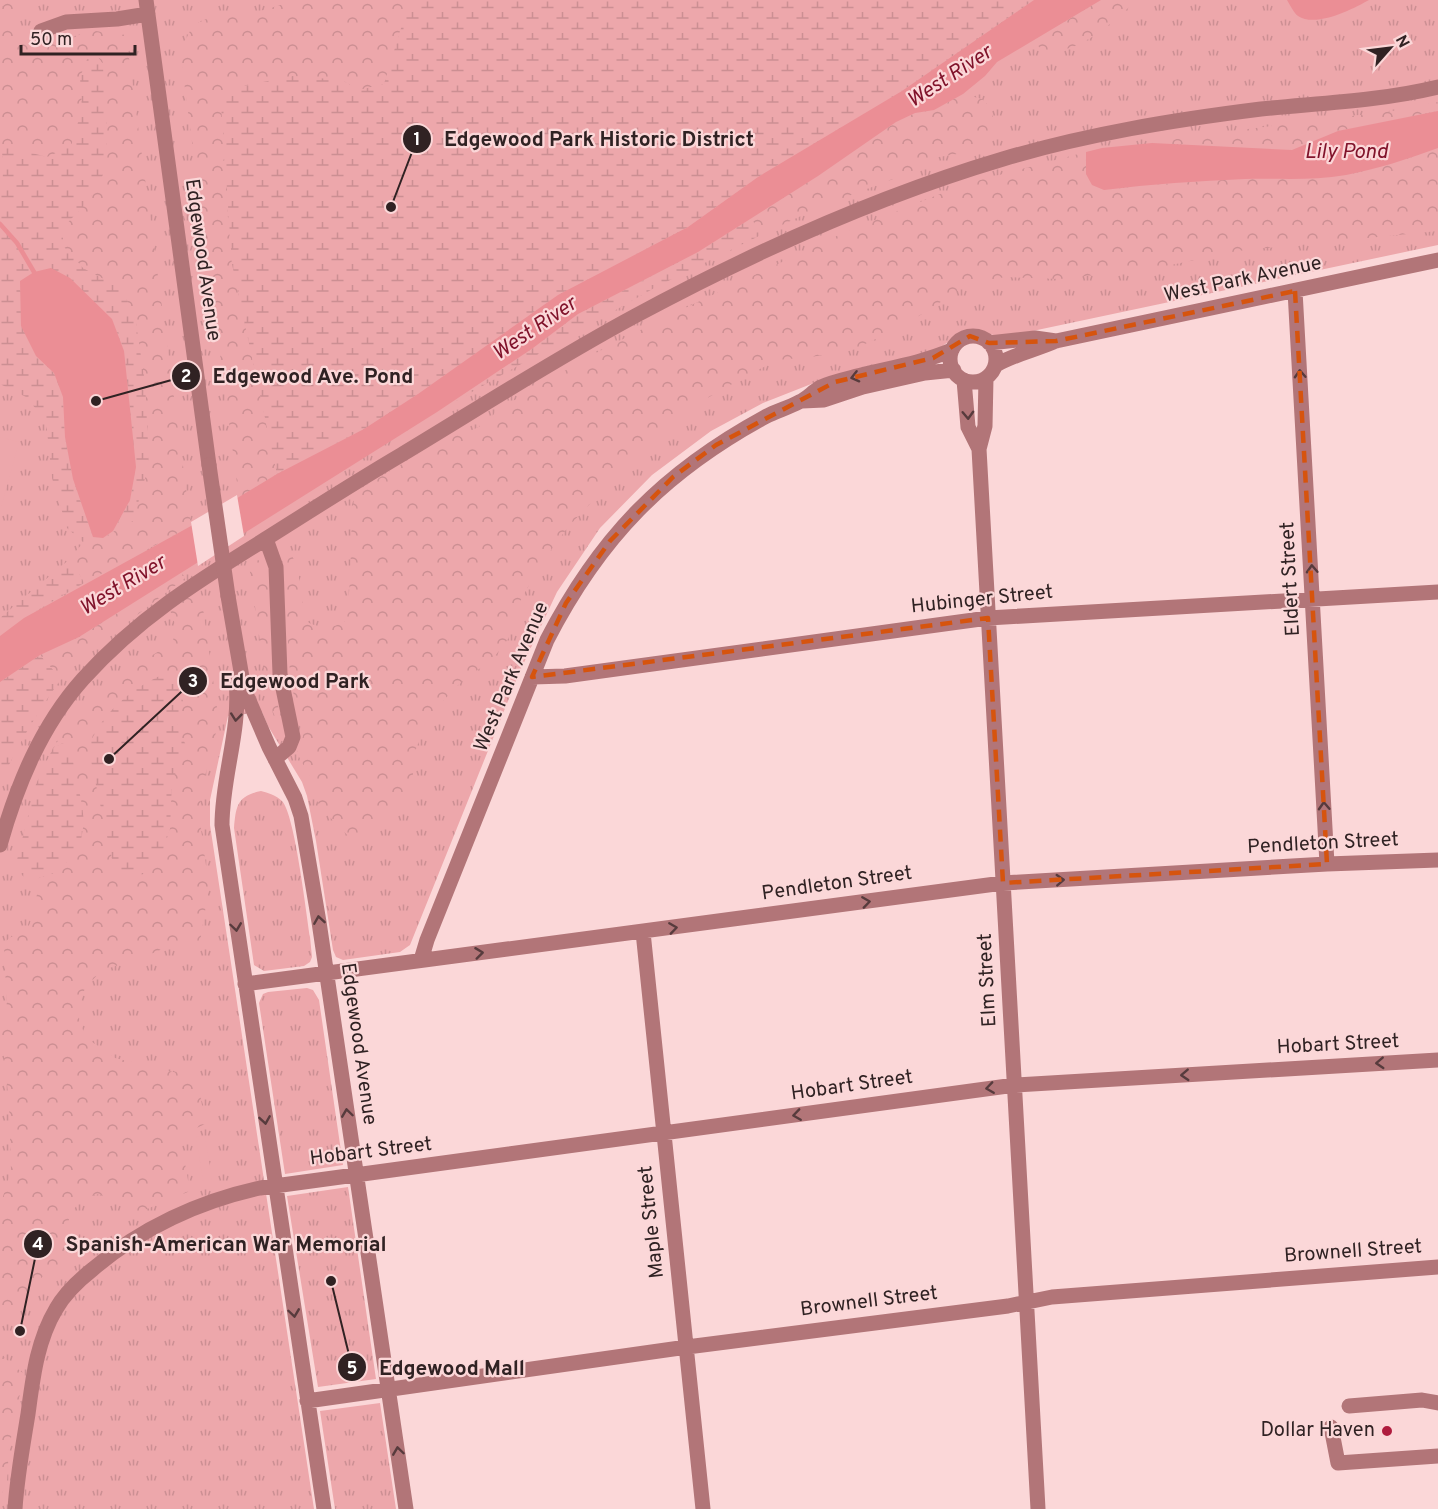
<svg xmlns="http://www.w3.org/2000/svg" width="1438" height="1509" font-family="Overpass,sans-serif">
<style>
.grass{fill:url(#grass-tufts)}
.forest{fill:url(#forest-crowns)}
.wetland{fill:url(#wetland-marsh)}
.pitch{fill:#eda7ab}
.water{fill:#eb8e95}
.pier{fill:#fbd7d8}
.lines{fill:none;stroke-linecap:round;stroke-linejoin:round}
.stream{stroke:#eb8e95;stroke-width:4.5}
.minor{stroke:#b27578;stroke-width:15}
.minor-bridge{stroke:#b27578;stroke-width:15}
.oneway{stroke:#573b3d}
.marked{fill:none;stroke:#d6540e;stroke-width:4.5;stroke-dasharray:12 8;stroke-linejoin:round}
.poi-dot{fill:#af1b3d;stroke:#fbd7d8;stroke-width:2}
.labels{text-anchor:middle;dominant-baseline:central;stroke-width:4.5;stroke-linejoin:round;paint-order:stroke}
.street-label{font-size:20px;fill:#302223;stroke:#fbd7d8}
.poi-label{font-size:20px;fill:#302223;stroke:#fbd7d8;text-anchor:end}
.water-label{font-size:21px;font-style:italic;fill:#81132b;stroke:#fbd7d8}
.leader{fill:none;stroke:#302223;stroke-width:2}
.callout-dot{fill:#302223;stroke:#fbd7d8;stroke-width:2}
.mark-label{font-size:18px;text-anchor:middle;font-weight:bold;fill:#fff}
.callout-label{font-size:21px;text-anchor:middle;font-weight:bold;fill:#302223;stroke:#fbd7d8;stroke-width:4.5;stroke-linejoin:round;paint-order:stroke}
</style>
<defs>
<pattern id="grass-tufts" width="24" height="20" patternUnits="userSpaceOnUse" patternTransform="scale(1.5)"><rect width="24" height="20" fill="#eda7ab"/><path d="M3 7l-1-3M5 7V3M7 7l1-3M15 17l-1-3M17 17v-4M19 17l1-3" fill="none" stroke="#cc8f93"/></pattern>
<pattern id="forest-crowns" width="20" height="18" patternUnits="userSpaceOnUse" patternTransform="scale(1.5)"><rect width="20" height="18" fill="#eda7ab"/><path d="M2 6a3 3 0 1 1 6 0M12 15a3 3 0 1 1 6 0" fill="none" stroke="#cc8f93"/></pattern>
<pattern id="wetland-marsh" width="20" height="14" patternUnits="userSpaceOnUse" patternTransform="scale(1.5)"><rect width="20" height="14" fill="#eda7ab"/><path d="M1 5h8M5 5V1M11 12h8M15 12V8" fill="none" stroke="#cc8f93"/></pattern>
</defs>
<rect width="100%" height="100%" fill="#fbd7d8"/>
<path class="grass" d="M0 0H1438V245L1004 337 988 334 979 331 970 330 955 337 934 352 829 377 763 403 711 431 652 475 600 528 557 592 520 671 410 945 400 952 343 960 336 957 333 950 316 841 307 796 302 782 268 726 262 712 228 716 210 800V825L314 1509H0Z
M261 791C268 793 276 795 282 801 295 815 306 912 310 937L312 957 310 962 304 966 264 971 254 965 234 828C236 806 237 796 261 791Z
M307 988 313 990 319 1000 343 1165 285 1174 259 1003 263 994 268 992Z
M348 1187 376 1379 318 1387 287 1196Z
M380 1403 396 1509H335L320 1411Z"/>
<path class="forest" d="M9 0H31L11 22 41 45 66 42 88 30 126 35 191 526 84 583 71 558C80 546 86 536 103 538L133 520 149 464 145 383 136 323 122 289 83 268 63 246V227L82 208 47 157 2 145 0 137V9Z
M297 0H421L405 15 384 84 359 90 342 80 223 160 232 264 277 474 239 498 180 51 193 25 221 13 257 12Z
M1101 0H1137C1112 23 1078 56 1042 51L1034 40Z
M963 94 982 99 991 108 994 123 991 134 978 146 957 154 933 158 909 173 822 206 761 235 751 218 896 122 915 113 934 110Z
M1438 102V111L1338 131 1292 150 1152 143 1208 134 1392 111Z
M1438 148V231L1237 251 1157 268 1060 279 1005 277 975 283 958 290 929 310 891 332 852 350 811 357 777 360 741 379 688 409 642 449 568 527 540 565 518 605 508 639 492 660 462 681 428 717 416 749 412 782 403 805 372 834 352 840 321 808 316 799 312 781 297 753 303 736 296 711 289 663 285 579 289 547 298 571 305 621C321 629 330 630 345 621 354 578 348 535 355 492L457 431C471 434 488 424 496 411L590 356 660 320 845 232 965 184 1086 152 1085 162 1104 190C1151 184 1198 181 1245 179 1279 178 1312 181 1346 175 1377 169 1408 159 1438 148Z
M248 558C261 557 267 567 271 579V668L281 721 278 723 272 710 267 690Z
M182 573 185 578 80 659 61 679 40 655 79 637Z
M200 587 218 715 215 738 201 791 200 822 209 887 200 942H176L156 952 101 971 85 988 77 1012 83 1030 92 1042 115 1058 173 1072 196 1069 205 1124 180 1136 190 1191 142 1211H129L99 1194C66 1201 64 1229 67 1258L44 1275 0 1325V1206L11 1171 9 1102 0 1022 5 1018 7 1010 4 945C9 935 15 935 26 934L35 909 39 878 54 873 63 743 53 748C69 725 98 689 120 674 138 663 156 654 173 642L175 624 170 610Z
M0 1350 2 1356 24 1374 9 1448 7 1481 0 1498Z"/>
<path class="wetland" d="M421 0H1034L902 91 758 177 688 227 558 295 418 394 364 429 277 474 232 264 221 104 243 86 293 76 342 80 359 90 384 84 405 15Z
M88 57H98L103 64 107 132 105 170 96 190 82 208 63 227V246L83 268 122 289 136 323 145 383 149 464 133 521 113 531 130 500 136 467 124 351 112 319 20 282 21 300 36 356 54 373 63 397 65 437 73 479 93 537 83 542 67 528 52 478 46 421 26 397 0 384V184L3 182 2 145 47 157 71 146 82 109 80 77Z
M751 218 761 235 656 287 437 412 533 348 578 314 698 252Z
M71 558 84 583 24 618 0 636V618Z
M40 655 61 679C37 713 17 746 0 784V682Z
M171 671 180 676 183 703 177 728 187 747 172 781 170 829 161 856 143 874 131 879 115 873 88 748C103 710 134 686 171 671Z
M63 743 73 760 82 805 84 822 79 852 54 873 39 878 24 877 15 868 36 784 53 748Z"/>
<path class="pitch" d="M0 437 19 442 0 511Z
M205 1136 212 1179 203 1181 196 1137Z"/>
<path class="water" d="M1034 0H1101L997 62 985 76 963 94 934 110 915 113 896 122 818 176 698 252 578 314 533 348 437 412 79 637 40 655 0 682V636L24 618 191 526 277 474 364 429 418 394 558 295 688 227 758 177 902 91Z
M1287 0H1369C1353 9 1316 28 1298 16 1294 13 1290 5 1287 0Z
M1438 111V148C1408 159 1377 169 1346 175 1312 181 1279 178 1245 179 1198 181 1151 184 1104 190L1092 185 1086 174V152L1102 148 1152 143 1292 150 1338 131Z
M51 268 70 278 112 319 124 351 136 467 130 500 113 531 103 538 93 537 73 479 65 437 63 397 54 373 36 356 21 326 20 281 34 272Z"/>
<path class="pier" d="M237 495 244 536 198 566 191 522Z"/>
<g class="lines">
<path class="stream" d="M0 224 17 243 34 272"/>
<path class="minor" d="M146 0 209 465
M41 31 66 22 117 19 148 14
M1295 291 1327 864
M950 359a23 23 0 1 1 46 0a23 23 0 1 1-46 0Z
M989 343 1035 338 1056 341
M996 365C1015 354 1036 350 1056 341L1438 260
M986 378 985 426 979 449 1038 1509
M964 380 968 427 979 449
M802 401 824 400 863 387 925 373 954 370
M266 539 276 567 280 674 293 737 289 747 275 759
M228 596 244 689 269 747 295 798 301 816 319 922 406 1509
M532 677 565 676 988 618 1438 592
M236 681C241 730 222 776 222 825L324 1509
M0 845C17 785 41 726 83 679 137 619 196 582 264 540 310 511 355 482 401 455 479 408 555 359 635 316 752 253 875 197 1003 159 1087 134 1173 120 1261 109 1320 103 1380 101 1438 87
M643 932 703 1509
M421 960 427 940 547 640C600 537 664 472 765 417 776 411 788 408 799 402 807 399 813 391 821 387 834 381 851 378 865 374 895 367 924 362 952 350
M245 984 1003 883 1327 864 1438 860
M307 1401 687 1347 1008 1306 1052 1297 1438 1267
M1349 1406 1422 1400 1438 1403
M1331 1427 1338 1463 1438 1456
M15 1509C17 1477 23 1445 28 1414 33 1377 37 1341 56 1309 65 1293 79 1280 93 1269 141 1228 200 1201 260 1188L1015 1085 1438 1060"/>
<path class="minor-bridge" d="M209 465 228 596"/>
</g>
<defs><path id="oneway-chevron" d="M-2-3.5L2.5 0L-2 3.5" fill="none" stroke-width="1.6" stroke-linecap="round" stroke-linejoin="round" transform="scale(1.5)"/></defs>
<g class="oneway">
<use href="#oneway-chevron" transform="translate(1300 374) rotate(-93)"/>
<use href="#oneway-chevron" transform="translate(855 377) rotate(166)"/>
<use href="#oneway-chevron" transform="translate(968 415) rotate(88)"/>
<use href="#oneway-chevron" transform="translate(1312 569) rotate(-93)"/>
<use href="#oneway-chevron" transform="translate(236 717) rotate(96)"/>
<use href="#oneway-chevron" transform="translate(1324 806) rotate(-93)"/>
<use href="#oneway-chevron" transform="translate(1060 880) rotate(-3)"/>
<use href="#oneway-chevron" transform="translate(866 902) rotate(-8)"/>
<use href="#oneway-chevron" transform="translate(319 920) rotate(-99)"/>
<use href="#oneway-chevron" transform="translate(236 927) rotate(82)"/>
<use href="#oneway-chevron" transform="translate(673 928) rotate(-8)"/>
<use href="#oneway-chevron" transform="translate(479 953) rotate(-7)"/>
<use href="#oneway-chevron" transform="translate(1380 1063) rotate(177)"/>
<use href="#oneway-chevron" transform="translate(1185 1075) rotate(177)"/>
<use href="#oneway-chevron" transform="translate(990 1088) rotate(172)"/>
<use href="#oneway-chevron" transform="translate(347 1113) rotate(-98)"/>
<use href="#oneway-chevron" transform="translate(797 1115) rotate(172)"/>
<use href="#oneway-chevron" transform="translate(265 1120) rotate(81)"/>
<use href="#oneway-chevron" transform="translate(294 1313) rotate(82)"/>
<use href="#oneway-chevron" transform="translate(398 1451) rotate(-98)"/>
</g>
<path class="marked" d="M1295 291 1327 864 1003 883 988 618 532 677 566 603 610 541 673 477 716 445 835 382 933 358 970 336 989 343 1056 341Z"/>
<circle class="poi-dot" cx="1387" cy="1431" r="6"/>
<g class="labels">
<g class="street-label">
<text transform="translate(202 260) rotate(82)">Edgewood Avenue</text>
<text transform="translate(1243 280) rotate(-12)">West Park Avenue</text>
<text transform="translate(1291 579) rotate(-93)">Eldert Street</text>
<text transform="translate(982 600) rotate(-6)">Hubinger Street</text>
<text transform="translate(512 677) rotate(-67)">West Park Avenue</text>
<text transform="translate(1323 844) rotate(-3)">Pendleton Street</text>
<text transform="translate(837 884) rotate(-8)">Pendleton Street</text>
<text transform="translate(988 980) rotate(-93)">Elm Street</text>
<text transform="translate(358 1044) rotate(82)">Edgewood Avenue</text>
<text transform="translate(1338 1045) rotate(-3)">Hobart Street</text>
<text transform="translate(852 1086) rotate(-8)">Hobart Street</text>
<text transform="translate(371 1152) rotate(-7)">Hobart Street</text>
<text transform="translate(652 1222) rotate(-96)">Maple Street</text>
<text transform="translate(1353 1252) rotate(-4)">Brownell Street</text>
<text transform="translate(869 1302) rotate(-7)">Brownell Street</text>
</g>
<g class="poi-label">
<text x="1375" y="1431">Dollar Haven</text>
</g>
<g class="water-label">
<text transform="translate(950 77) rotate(-33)">West River</text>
<text x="1346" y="152">Lily Pond</text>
<text transform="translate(535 329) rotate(-34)">West River</text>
<text transform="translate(123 586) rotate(-31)">West River</text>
</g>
</g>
<path class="leader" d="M391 207L417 139M96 401L186 376M109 759L193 681M20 1331L38 1244M331 1281L352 1367"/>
<g class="callout-dot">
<circle cx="391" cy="207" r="6"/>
<circle cx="96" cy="401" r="6"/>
<circle cx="109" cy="759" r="6"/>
<circle cx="20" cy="1331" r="6"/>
<circle cx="331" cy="1281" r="6"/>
<circle cx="417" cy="139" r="15"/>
<circle cx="186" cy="376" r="15"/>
<circle cx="193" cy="681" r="15"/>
<circle cx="38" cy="1244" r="15"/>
<circle cx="352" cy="1367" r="15"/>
</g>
<g class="mark-label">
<text x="417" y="145">1</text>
<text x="186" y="382">2</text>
<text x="193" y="687">3</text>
<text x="38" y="1250">4</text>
<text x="352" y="1374">5</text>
</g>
<g class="callout-label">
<text x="599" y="146">Edgewood Park Historic District</text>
<text x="313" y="383">Edgewood Ave. Pond</text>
<text x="295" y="688">Edgewood Park</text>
<text x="226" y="1251">Spanish-American War Memorial</text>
<text x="452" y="1375">Edgewood Mall</text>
</g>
<g transform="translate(1390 48) rotate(62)" stroke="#fbd7d8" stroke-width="4.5" paint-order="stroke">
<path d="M0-4.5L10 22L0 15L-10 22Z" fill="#302223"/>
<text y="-9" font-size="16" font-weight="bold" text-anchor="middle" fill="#302223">N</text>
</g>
<path d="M21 45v9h114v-9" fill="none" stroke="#302223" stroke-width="3"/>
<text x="30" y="45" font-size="18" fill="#302223" stroke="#fbd7d8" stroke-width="4.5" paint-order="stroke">50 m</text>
</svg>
